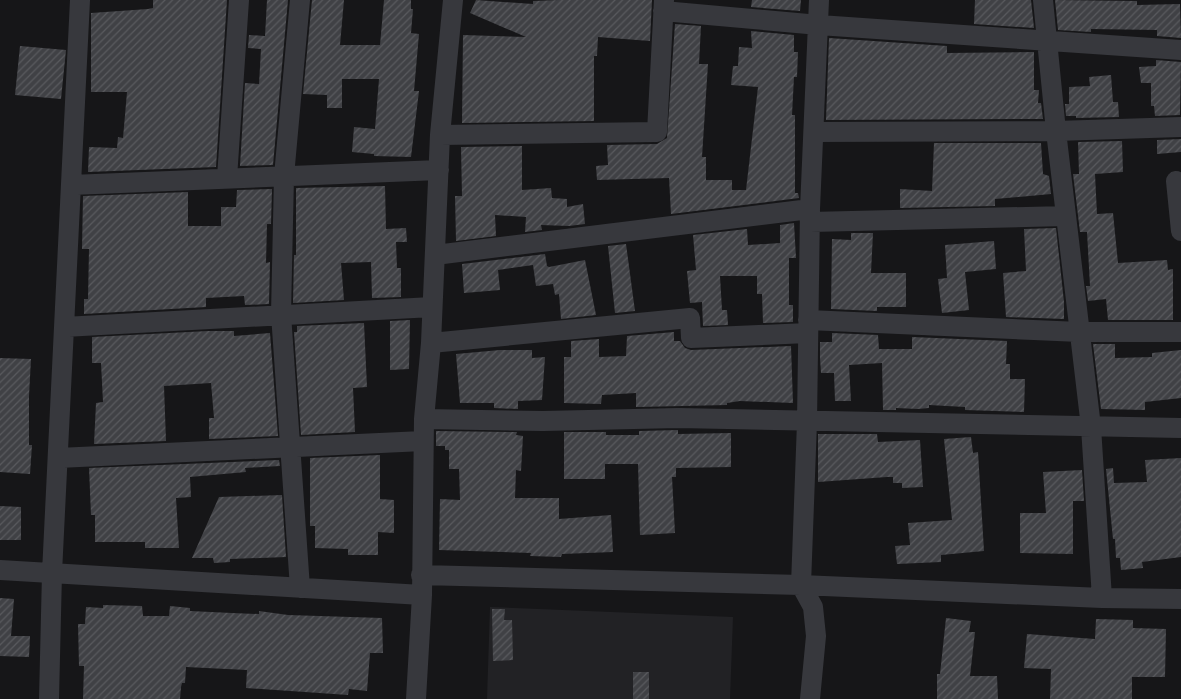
<svg xmlns="http://www.w3.org/2000/svg" width="1181" height="699" font-family="Roboto,sans-serif">
<style>
.built{fill:#222225}
.building{fill:url(#building-hatch)}
.lines{fill:none;stroke-linecap:round;stroke-linejoin:round}
.street{stroke:#37383d;stroke-width:20}
</style>
<defs>
<pattern id="building-hatch" width="6" height="6" patternUnits="userSpaceOnUse" patternTransform="scale(1.25)"><rect width="6" height="6" fill="#404145"/><path d="M-1 1l2-2M0 6l6-6M5 7l2-2" fill="none" stroke="#595a5e"/></pattern>
</defs>
<rect width="100%" height="100%" fill="#161618"/>
<path class="built" d="M490 607 733 617 730 699H487Z"/>
<path class="building" d="M153 0H227L216 167 88 172 89 147 117 148 118 137 123 138 127 92H91V13L148 9 153 8Z
M267 0H288L273 165 240 166 245 83 259 84 261 49 248 48 249 35 265 36Z
M312 0H344L340 45H380L384 0H411V9H413L411 33 419 34 414 91H419L411 157 374 156V154L352 152 354 127 375 129 379 79H342V108H327V95L303 94Z
M476 0 533 4V1L559 0H652L650 41 598 37 597 56H594V121L462 123 463 35 526 37 470 13Z
M752 0H801L800 11 751 7Z
M975 0H1031L1034 28 974 24Z
M1055 0 1137 1V5L1180 4 1181 38 1157 36V30L1091 29V32L1058 30Z
M675 24 701 26 699 64H708L702 157H706V180H732V190H746L758 87 731 85 733 66H738L739 47 752 48 751 31 794 35V52H798L797 77H794L792 115H795V193H798L799 198 671 214 669 178 597 180 596 166 608 165 607 145 657 144 667 138Z
M829 38 947 46V53L1034 52V90H1039L1038 103H1041L1043 119 826 120Z
M20 46 66 50 61 99 15 95Z
M1156 60 1181 62 1180 115 1155 116 1154 106H1151V83H1141L1139 67 1156 66Z
M1111 75 1113 102H1118L1119 117 1076 118V116H1066L1065 104H1069V87L1090 86 1089 77Z
M1181 139V152L1157 154V140Z
M1122 141 1123 172 1095 174 1097 214 1113 213 1118 263 1167 260 1168 270 1173 269V320H1108L1106 299 1088 301 1086 286H1090L1087 232H1080L1073 174H1079L1078 142Z
M934 143H1041L1043 174 1049 176 1051 194 995 199V206L900 208V189L932 191Z
M522 146V190L551 188 552 198 567 199V207L583 204 585 224 569 226 541 225 542 230 525 232 526 217 495 215 496 236 456 241 455 196H462L461 147Z
M385 186 386 229 406 228 407 242H396L397 268H401V297L372 298 371 262 341 263 344 300 293 303 294 255H296V188Z
M272 189 271 224H267L266 263 270 262 269 304 245 305 244 296 206 298V307L84 314V299H88L89 249H82L83 196 188 192V226H221V207H236L237 190Z
M794 223 796 258H789V305H793V322L763 323 762 294H757V276H720L722 310H727L728 325 703 326 702 302 690 303 687 271 696 270 693 235 747 229 748 245 780 243V225Z
M1056 228 1064 302V319L1006 317 1003 273 1026 271 1024 229Z
M851 233H873L871 273H906V307H877V311L831 309 832 239 851 240Z
M994 241 996 269 965 272 969 310 942 313 938 279 947 278 945 245Z
M626 244 635 311 615 313 608 246Z
M545 254 547 266 549 267 585 260 596 315 561 319 559 294 555 295 553 284 536 286 533 265 498 270 500 290 464 293 462 264Z
M410 320 409 369 390 370V321Z
M364 323 367 387 353 388 355 432 301 435 294 332H297V326Z
M208 331H234V336L270 333 278 436 209 439V418H214L211 383 164 386 166 441 94 444 96 403 103 402 101 363H92V337Z
M674 332V341H680L685 348 691 350 791 346 793 403 740 401 727 403V405L638 407H636V393L602 395 601 404 564 403V357H571V341L599 339V357L626 356 627 336Z
M832 333 878 335 879 349H912V337L1007 341 1006 364H1010V379H1025L1024 412 965 410V407L929 405V408L918 409 896 408V410H883L882 363 849 365 851 401H835L834 373H821L820 358V342H832Z
M1093 344H1115V358L1152 357V353L1181 350V398L1145 402V410L1101 409Z
M500 350H532V358L545 357 542 400 518 401V409L494 408V403H460L456 354Z
M0 358 31 359 29 396V445H32L30 474 0 472Z
M678 430V434L731 433V467L676 468V477H672L675 533 640 535 638 464H605V479H564V432H606V435H639V431Z
M436 431 517 432 516 435 523 436 521 471 516 470 515 498H559V519L611 515 613 552 562 554 561 557 530 556 531 553 439 550 440 499 460 500 459 469H449V450H445V446H436Z
M818 434H877L878 442 920 440 923 487 902 488V483H893V477H887L818 482Z
M971 437 973 453 978 452 984 551 941 555V562L897 564 895 546 910 545 908 523 952 520 944 439Z
M380 455V499L394 500V533L378 532V555H348V549L315 548V526H310V458Z
M1181 458V557L1142 562 1143 568 1121 570 1120 558H1116L1115 539H1113L1106 469 1113 468 1114 483 1147 482 1145 460Z
M279 460 280 466 245 468 246 472 190 477 191 497 176 498 179 548H145V542H95V515H91L89 468Z
M1082 470 1084 501H1073V554L1020 553V513H1046L1043 472Z
M282 495 286 557 230 559V562L214 563 213 558H192L219 497Z
M0 506 21 507V540H0Z
M0 598 14 599 11 636H30L29 657 0 656Z
M103 605 142 606 143 616H169L170 606 190 608V611L232 613 259 614V611L288 615 382 618 383 653H370L367 691 349 689 348 695 246 688 247 670 186 667 185 683H182L181 687 180 699H83L84 666H79L78 624H85L86 607 103 608Z
M492 609H505L504 620H512L513 660 493 661Z
M946 618 971 621 969 632H975L970 676H997L998 699H937V674H940Z
M1096 619 1133 620V628L1166 629 1165 677H1132V699H1050L1051 669 1024 668 1027 634 1095 639Z
M633 672H649V699H633Z"/>
<g class="lines">
<path class="street" d="M300 0 284 176 281 314 300 588
M1043 0 1056 131 1091 427 1102 598
M663 11 819 25 1181 50
M814 132 1056 131 1181 127
M440 135 657 132 664 0
M227 178 239 0
M1176 181 1181 231
M71 185 439 170
M810 222 1066 216
M435 255 810 209
M808 320 1080 332H1181
M64 327 432 307
M431 343 690 318 691 338 808 333
M424 419 543 421 679 418 1181 428
M58 458 423 441
M0 570 422 595
M421 575 801 585 1102 598 1181 599
M49 699 52 573 80 0
M416 699 422 595 424 419 431 343 440 135 453 0
M810 699 816 636 813 607 801 585 807 422 810 209 819 0"/>
</g>
</svg>
